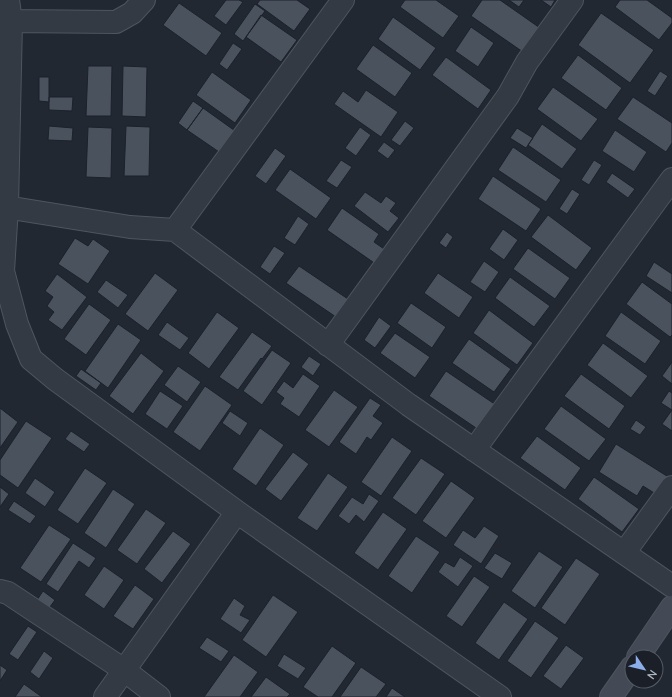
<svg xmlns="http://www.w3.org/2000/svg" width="672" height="697" font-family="'Nunito Sans',sans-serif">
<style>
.building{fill:#4a525e;stroke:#1c212a}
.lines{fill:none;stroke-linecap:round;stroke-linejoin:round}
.street-casing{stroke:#4f555e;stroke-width:24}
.secondary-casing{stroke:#4f555e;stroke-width:24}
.street{stroke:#343a43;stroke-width:22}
.secondary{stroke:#434a56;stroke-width:22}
</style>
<rect width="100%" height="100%" fill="#212832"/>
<path class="building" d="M226 0H239L243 2 226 25 214 16Z
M260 0H297L310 9 294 31 257 4Z
M405 0H436L459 16 443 38 400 7Z
M482 0H500L540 28 523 52 471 16Z
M509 0H524L519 7Z
M541 0H555L551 7Z
M620 0H647L672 18V23L659 40 615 7Z
M179 3 222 33 206 56 163 25Z
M255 4 265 11 243 41 234 34Z
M601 13 654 50 630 83 578 45Z
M261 15 297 40 281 62 246 37Z
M393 17 436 48 420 70 378 39Z
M471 27 494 43 478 67 455 51Z
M233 43 242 49 227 70 219 64Z
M373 45 412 73 395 97 356 69Z
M578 55 622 88 606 110 561 78Z
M446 57 491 90 478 109 432 75Z
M88 66H112L111 116H86Z
M123 66 147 67 146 117 122 116Z
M660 71 668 76 655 96 647 91Z
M212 72 251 100 235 123 196 95Z
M39 77H49V102L39 101Z
M553 87 598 119 581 141 537 109Z
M366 90 398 112 381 137 334 104 343 91 358 102Z
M49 97H73L72 111 49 110Z
M633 97 672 123V143L666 152 617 119Z
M193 101 203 108 187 130 178 123Z
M203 108 238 133 222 154 187 130Z
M405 121 414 128 400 146 391 140Z
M542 124 577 149 562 169 528 145Z
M49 126 73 128 72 141 48 140Z
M126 126 150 127 149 176H124Z
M88 127 112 128 111 178 86 177Z
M360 127 371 135 356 156 345 148Z
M517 128 533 138 526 148 510 138Z
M615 130 647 152 634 172 602 151Z
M384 142 395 150 388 159 377 151Z
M513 147 561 180 546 202 498 170Z
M275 148 286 156 266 184 255 176Z
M341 160 352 167 337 188 326 181Z
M594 160 602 165 589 185 581 180Z
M290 169 331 198 316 219 275 190Z
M612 173 635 189 628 198 606 182Z
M493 176 541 209 526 231 478 199Z
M572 189 580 194 567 214 559 209Z
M365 192 381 203 386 196 396 203 390 211 399 218 388 232 354 206Z
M342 208 379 234 374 242 390 253 380 267 327 230Z
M548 215 592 248 576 270 531 237Z
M298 216 309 224 295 245 284 238Z
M503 229 518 240 504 260 489 249Z
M447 232 453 237 446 248 439 243Z
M75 238 88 246 93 239 110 251 88 284 58 264Z
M274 246 285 253 270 274 260 267Z
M528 248 570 278 555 299 513 269Z
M484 261 499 272 485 292 470 282Z
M654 262 672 274V293L646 276Z
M299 266 348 299 336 317 286 283Z
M155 273 178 290 148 331 125 314Z
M438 273 473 297 459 318 424 293Z
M57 274 87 297 62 330 48 320 54 312 47 306 53 297 45 291Z
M510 277 550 306 534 327 495 298Z
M106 280 128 295 118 308 97 292Z
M642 282 672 304V335L670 337 626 304Z
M411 303 446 327 432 348 397 323Z
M89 304 111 320 86 355 64 339Z
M489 310 533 343 517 365 473 333Z
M217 312 239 328 209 369 188 353Z
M621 312 661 341 645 364 605 336Z
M379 317 391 326 375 348 364 340Z
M167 322 189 338 180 350 158 335Z
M118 324 141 340 108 388 85 371Z
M252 332 272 346 262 359 261 358 238 390 219 377Z
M395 333 430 357 415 378 380 353Z
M469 339 511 369 494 392 452 363Z
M603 343 648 376 631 398 587 365Z
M272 350 291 363 262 405 243 391Z
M141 353 164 371 133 414 109 396Z
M309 356 321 364 313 376 301 367Z
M672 362V384L662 376Z
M178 366 201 382 187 402 164 385Z
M81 369 101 383 96 390 76 376Z
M446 371 496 405 479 430 429 396Z
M303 374 320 386 299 417 280 404 284 398 276 392 284 381 293 388Z
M581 374 625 406 609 429 564 396Z
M205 386 232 405 200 451 173 432Z
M334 390 358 407 329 447 305 430Z
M160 391 183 406 167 429 145 414Z
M669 391 672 393V431L662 424 672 410 661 403Z
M370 398 381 405 373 416 383 423 371 440 367 437 356 454 339 442Z
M561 406 606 439 589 461 544 429Z
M0 408 18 422 0 448Z
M230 411 248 423 240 436 222 423Z
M636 420 646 427 640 435 630 429Z
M26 421 52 438 18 488 0 475V460Z
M260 428 284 445 256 486 232 469Z
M71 431 90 444 84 452 65 439Z
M537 436 581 468 565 490 520 458Z
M392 437 412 451 381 496 361 482Z
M616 444 670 478 659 496 643 486 637 496 599 472Z
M293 452 309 464 281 501 265 489Z
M421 458 445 474 416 515 392 498Z
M85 468 107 483 78 524 57 510Z
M328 473 348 487 317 531 297 518Z
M594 477 639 509 622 532 578 499Z
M35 478 55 492 45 507 25 493Z
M451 481 475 498 446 538 422 521Z
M0 487 9 494 0 507Z
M113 489 135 504 106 548 84 533Z
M369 494 379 501 364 522 356 515 349 524 338 516 352 497 363 504Z
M14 501 36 516 30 524 8 510Z
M146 509 166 523 137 564 117 550Z
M383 512 407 529 378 570 354 553Z
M49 525 71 539 41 582 20 568Z
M484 526 499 536 481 564 453 545 463 530 475 538Z
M173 531 191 544 162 583 144 569Z
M416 536 440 552 412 593 388 576Z
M73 543 96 558 89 568 79 561 58 592 46 584Z
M539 551 563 567 535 608 511 591Z
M495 553 512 563 502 579 484 568Z
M460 557 473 566 458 587 438 572 445 562 454 567Z
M576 558 600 574 565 625 541 608Z
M104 566 124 580 104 609 84 595Z
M474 576 490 587 462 627 446 616Z
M135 585 154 599 133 629 113 616Z
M43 591 55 600 47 611 35 603Z
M273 595 298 612 266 657 242 640Z
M234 598 245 606 240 615 250 620 241 633 220 619Z
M504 602 528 619 499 660 475 643Z
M535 621 559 638 531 678 507 661Z
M28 626 37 632 18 660 9 654Z
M207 637 229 651 221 662 199 648Z
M566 645 584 658 561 689 543 676Z
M332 646 356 663 332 697H318L303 687Z
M44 651 53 658 39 679 30 672Z
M284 654 306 668 298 679 277 666Z
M234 655 258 672 240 697H204Z
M0 665 7 670 0 681Z
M361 667 386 684 376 697H340Z
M266 677 290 694 287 697H251Z
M24 684 42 697H15Z
M392 688 405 697H386Z"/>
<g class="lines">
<g class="street-casing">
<path id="street" d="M8 0 11 21 7 207 3 271 17 324 31 359 55 379 237 512 500 697
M0 18 11 21 116 22 132 13 144 0
M0 206 130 227 175 230 343 0
M175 230 409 405 672 586
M328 345 508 96 527 62 572 0
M474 450 672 179
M624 553 672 487
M0 591 8 593 124 670 159 697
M105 697 237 512"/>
</g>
<g class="secondary-casing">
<path id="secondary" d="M638 657 672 607
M611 697 632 667"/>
</g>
<use href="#street" class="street"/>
<use href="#secondary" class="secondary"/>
</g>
<g transform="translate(644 669) rotate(125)"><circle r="19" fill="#1a1f28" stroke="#555b65"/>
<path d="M0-3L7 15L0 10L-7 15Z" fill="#8bade9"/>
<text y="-6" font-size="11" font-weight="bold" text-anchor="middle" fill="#aeb5c0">N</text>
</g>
</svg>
